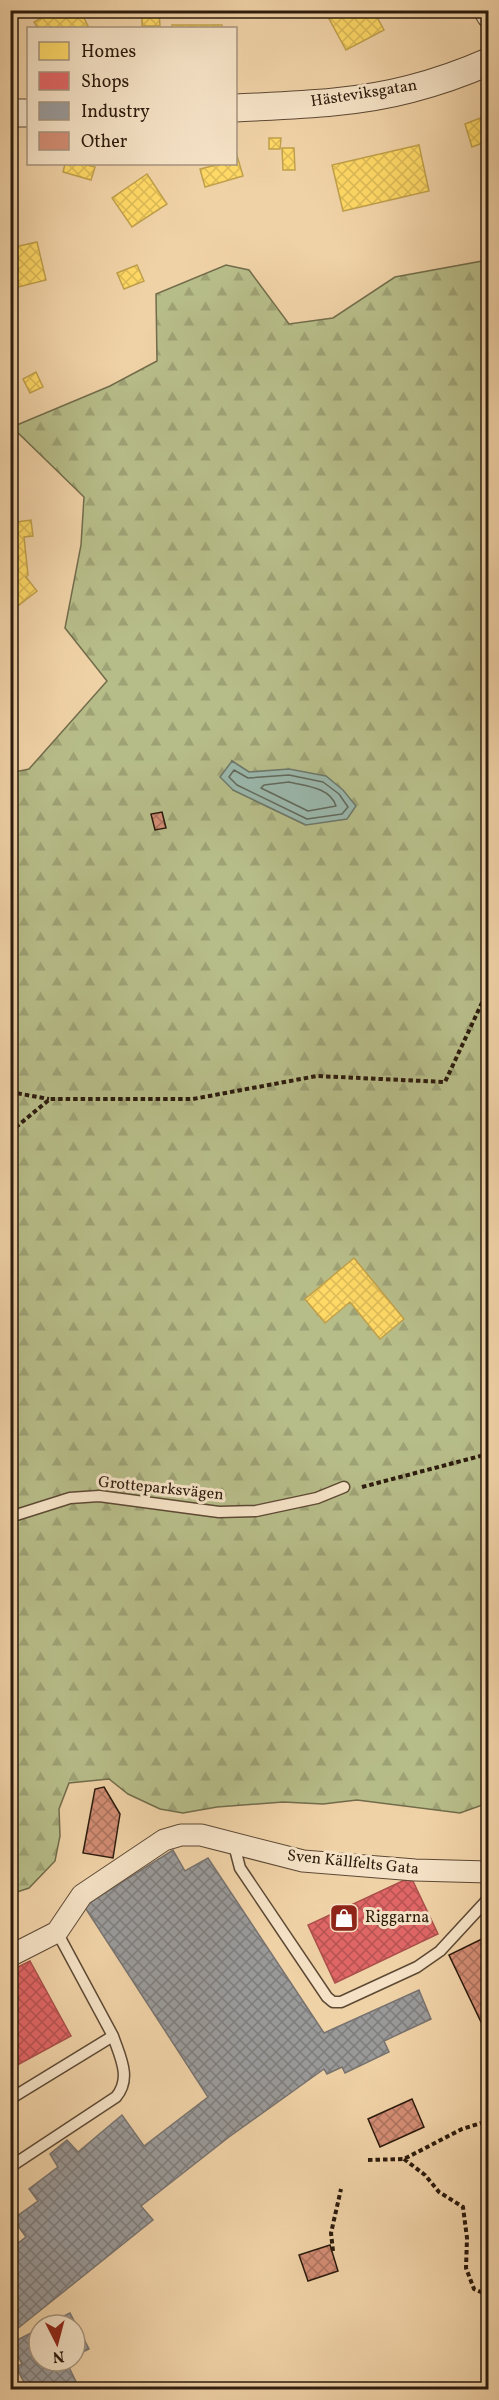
<svg xmlns="http://www.w3.org/2000/svg" width="499" height="2400" font-family="Vollkorn,serif">
<style>
.forest{fill:url(#forest-firs);stroke:#726c4b;stroke-width:1.5;fill-rule:evenodd}
.water{fill:#9ab7ab;stroke:#6e796c;stroke-width:1.5}
.homes{fill:url(#homes-cross-hatch);stroke:#c0a04b;stroke-width:1.5}
.shops{fill:url(#shops-cross-hatch);stroke:#aa504b;stroke-width:1.5}
.industry{fill:url(#industry-cross-hatch);stroke:#78736f;stroke-width:1.5}
.lines{fill:none;stroke-linecap:round;stroke-linejoin:round}
.shore{stroke:#63695c;stroke-width:1.5}
.building{fill:url(#building-cross-hatch);stroke:#2c1b0d;stroke-width:1.5}
.service-casing{stroke:#5d4934;stroke-width:13}
.minor-casing{stroke:#5d4934;stroke-width:23}
.tertiary-casing{stroke:#5d4934;stroke-width:29}
.path{stroke:#2c1b0d;stroke-width:4;stroke-dasharray:4.5 3;stroke-linecap:butt}
.service{stroke:#f5e2c6;stroke-width:10}
.minor{stroke:#f5e2c6;stroke-width:21}
.tertiary{stroke:#f5e2c6;stroke-width:27}
.labels{text-anchor:middle;dominant-baseline:central;stroke-width:6;stroke-linejoin:round;paint-order:stroke}
.street-label{font-size:16px;fill:#2c1b0d;stroke:#f5e2c6}
.poi-label{font-size:16px;fill:#2c1b0d;stroke:#f5e2c6;text-anchor:start}
</style>
<defs>
<pattern id="forest-firs" width="22" height="20" patternUnits="userSpaceOnUse" patternTransform="scale(1.5)"><rect width="22" height="20" fill="#b7bd89"/><path d="M5 1l3.5 6h-7zM16 11l3.5 6h-7z" fill="#9ea275"/></pattern>
<pattern id="homes-cross-hatch" width="8" height="8" patternUnits="userSpaceOnUse" patternTransform="scale(1.5)"><rect width="8" height="8" fill="#ffd966"/><path d="M0 0l8 8M0 8l8-8" fill="none" stroke="#dbba57"/></pattern>
<pattern id="shops-cross-hatch" width="8" height="8" patternUnits="userSpaceOnUse" patternTransform="scale(1.5)"><rect width="8" height="8" fill="#e06666"/><path d="M0 0l8 8M0 8l8-8" fill="none" stroke="#b65352"/></pattern>
<pattern id="industry-cross-hatch" width="8" height="8" patternUnits="userSpaceOnUse" patternTransform="scale(1.5)"><rect width="8" height="8" fill="#999"/><path d="M0 0l8 8M0 8l8-8" fill="none" stroke="#7d7c7b"/></pattern>
<pattern id="building-cross-hatch" width="8" height="8" patternUnits="userSpaceOnUse" patternTransform="scale(1.5)"><rect width="8" height="8" fill="#d38d74"/><path d="M0 0l8 8M0 8l8-8" fill="none" stroke="#ab725e"/></pattern>
</defs>
<rect width="100%" height="100%" fill="#f0d2a7"/>
<filter id="stains"><feTurbulence type="fractalNoise" baseFrequency=".00333" numOctaves="4"/><feColorMatrix values="0 0 0 0 .2 0 0 0 0 .09 0 0 0 0 .02 0 0 0 .5 -.17"/></filter>
<radialGradient id="worn" r=".72"><stop offset=".6" stop-color="#630" stop-opacity="0"/><stop offset="1" stop-color="#630" stop-opacity=".3"/></radialGradient>
<path class="forest" d="M488 260V1803L460 1813 357 1800 323 1804 283 1802 217 1807 183 1813 160 1809 128 1794 109 1779 69 1783 59 1809 60 1836 55 1861 29 1888 11 1894 10 773 29 769 107 681 65 628 81 545 84 497 12 427 110 386 157 361 156 294 226 265 249 270 289 324 333 318 395 277ZM232 761 249 772 306 825 233 790Z"/>
<path class="water" d="M232 761 249 772 289 769 326 776 343 790 356 806 347 819 306 825 233 790 220 777Z"/>
<path class="homes" d="M56 10H80L89 28H38L34 22Z
M336 10H373L384 30 346 50 327 15Z
M142 11H159L160 26H142Z
M172 25H222V28H172Z
M488 115V141L472 147 465 124Z
M269 138H281L280 149H269Z
M419 145 429 191 343 211 332 165Z
M282 148H294L295 170H283Z
M236 152 243 176 205 187 200 169 220 164H236Z
M65 164H83L95 167 91 180 63 172Z
M147 174 167 204 132 227 112 198Z
M37 242 46 280 10 289V248Z
M137 265 144 281 124 289 117 273Z
M36 372 43 387 30 393 23 379Z
M31 520 33 536 24 537 28 575 26 577 37 591 10 612V523Z
M354 1258 404 1319 380 1339 350 1302 325 1323 305 1299Z"/>
<path class="shops" d="M411 1877 438 1934 335 1983 308 1925Z
M30 1961 71 2036 10 2069V1971Z"/>
<path class="industry" d="M173 1850 185 1871 208 1858 324 2033 419 1990 431 2019 384 2041 389 2052 345 2073 342 2067 327 2074 324 2069 229 2137 141 2206 153 2220 17 2329 10 2320V2249L26 2237 13 2219 38 2201 29 2189 58 2167 50 2154 67 2140 78 2152 122 2115 144 2146 208 2097 84 1906Z
M70 2313 89 2349 75 2356V2325H46Z
M39 2329V2361H66L80 2390H28L16 2367 22 2364 11 2343Z"/>
<g class="lines">
<path class="shore" d="M234 770 248 778 289 775 323 782 339 794 348 807 342 814 307 819 237 785 229 777Z
M289 782C305 786 330 787 336 806L308 811 261 788 264 785Z"/>
</g>
<path class="building" d="M162 812 166 828 155 830 151 814Z
M104 1787 120 1814 113 1858 83 1853 95 1789Z
M488 1936V2021L482 2024 449 1955Z
M412 2099 424 2127 380 2147 368 2119Z
M330 2245 338 2271 308 2281 299 2255Z"/>
<g class="lines">
<g class="service-casing">
<path id="service" d="M10 1517 70 1498 99 1496 219 1512 256 1511 317 1498 344 1487
M234 1845 240 1868 327 1997 333 2002H341L417 1967 440 1951 488 1899
M10 2099 113 2036 57 1932
M10 2167 116 2097C132 2078 120 2057 113 2036"/>
</g>
<g class="minor-casing">
<path id="minor" d="M484 10 488 17
M10 1956 57 1932 82 1895 164 1840 181 1835H201L303 1861 415 1870 488 1872"/>
</g>
<g class="tertiary-casing">
<path id="tertiary" d="M236 108C293 105 353 104 410 89 437 82 463 73 488 62
M10 113H28"/>
</g>
<path class="path" d="M10 1092 49 1099
M10 1132 50 1099H193L317 1076 445 1082 487 992 484 921 488 911
M362 1487 488 1454
M404 2159 425 2175 439 2192 463 2207 467 2238 466 2268 474 2289 488 2295
M368 2160 404 2159 462 2129 488 2121
M333 2251 331 2233 341 2189"/>
<use href="#service" class="service"/>
<use href="#minor" class="minor"/>
<use href="#tertiary" class="tertiary"/>
</g>
<defs>
<g id="shop-square" transform="scale(1.5)"><rect x="-9" y="-9" width="18" height="18" rx="4" fill="#8f2418" stroke="#f5e2c6"/><path d="M-5-2.5h2.3a2.7 3.5 0 0 1 5.4 0H5L5.5 6h-11ZM-1.5-2.5h3a1.5 2.3 0 0 0-3 0Z" fill="#fff"/></g>
</defs>
<g fill-rule="evenodd">
<use href="#shop-square" x="344" y="1918"/>
</g>
<g class="labels">
<g class="street-label">
<text transform="translate(364 94) rotate(-9)">Hästeviksgatan</text>
<text transform="translate(161 1489) rotate(6)">Grotteparksvägen</text>
<text transform="translate(353 1863) rotate(6)">Sven Källfelts Gata</text>
</g>
<g class="poi-label">
<text x="365" y="1918">Riggarna</text>
</g>
</g>
<rect width="499" height="2400" fill="none" stroke="#f0d2a7" stroke-width="36"/>
<rect x="12" y="12" width="475" height="2376" fill="none" stroke="#2c1b0d" stroke-width="3"/>
<rect x="18" y="18" width="463" height="2364" fill="none" stroke="#2c1b0d" stroke-width="1.5"/>
<rect x="27" y="27" width="210" height="138" fill="#f5e2c6" stroke="#a5927c" stroke-width="1.5"/>
<rect x="39" y="42" width="30" height="18" fill="#ffd966" stroke="#a5927c" stroke-width="1.5"/>
<text x="81" y="57" font-size="18" fill="#2c1b0d">Homes</text>
<rect x="39" y="72" width="30" height="18" fill="#e06666" stroke="#a5927c" stroke-width="1.5"/>
<text x="81" y="87" font-size="18" fill="#2c1b0d">Shops</text>
<rect x="39" y="102" width="30" height="18" fill="#999999" stroke="#a5927c" stroke-width="1.5"/>
<text x="81" y="117" font-size="18" fill="#2c1b0d">Industry</text>
<rect x="39" y="132" width="30" height="18" fill="#d38d74" stroke="#a5927c" stroke-width="1.5"/>
<text x="81" y="147" font-size="18" fill="#2c1b0d">Other</text>
<g transform="translate(57 2343) rotate(174)"><circle r="28" fill="#f5e2c6" stroke="#a5927c" stroke-width="1.5"/>
<path d="M0-4.5L10 22L0 15L-10 22Z" fill="#8f2418"/>
<text y="-9" font-size="16" font-weight="bold" text-anchor="middle" fill="#2c1b0d">N</text>
</g>
<rect width="100%" height="100%" filter="url(#stains)"/>
<rect width="100%" height="100%" fill="url(#worn)"/>
</svg>
